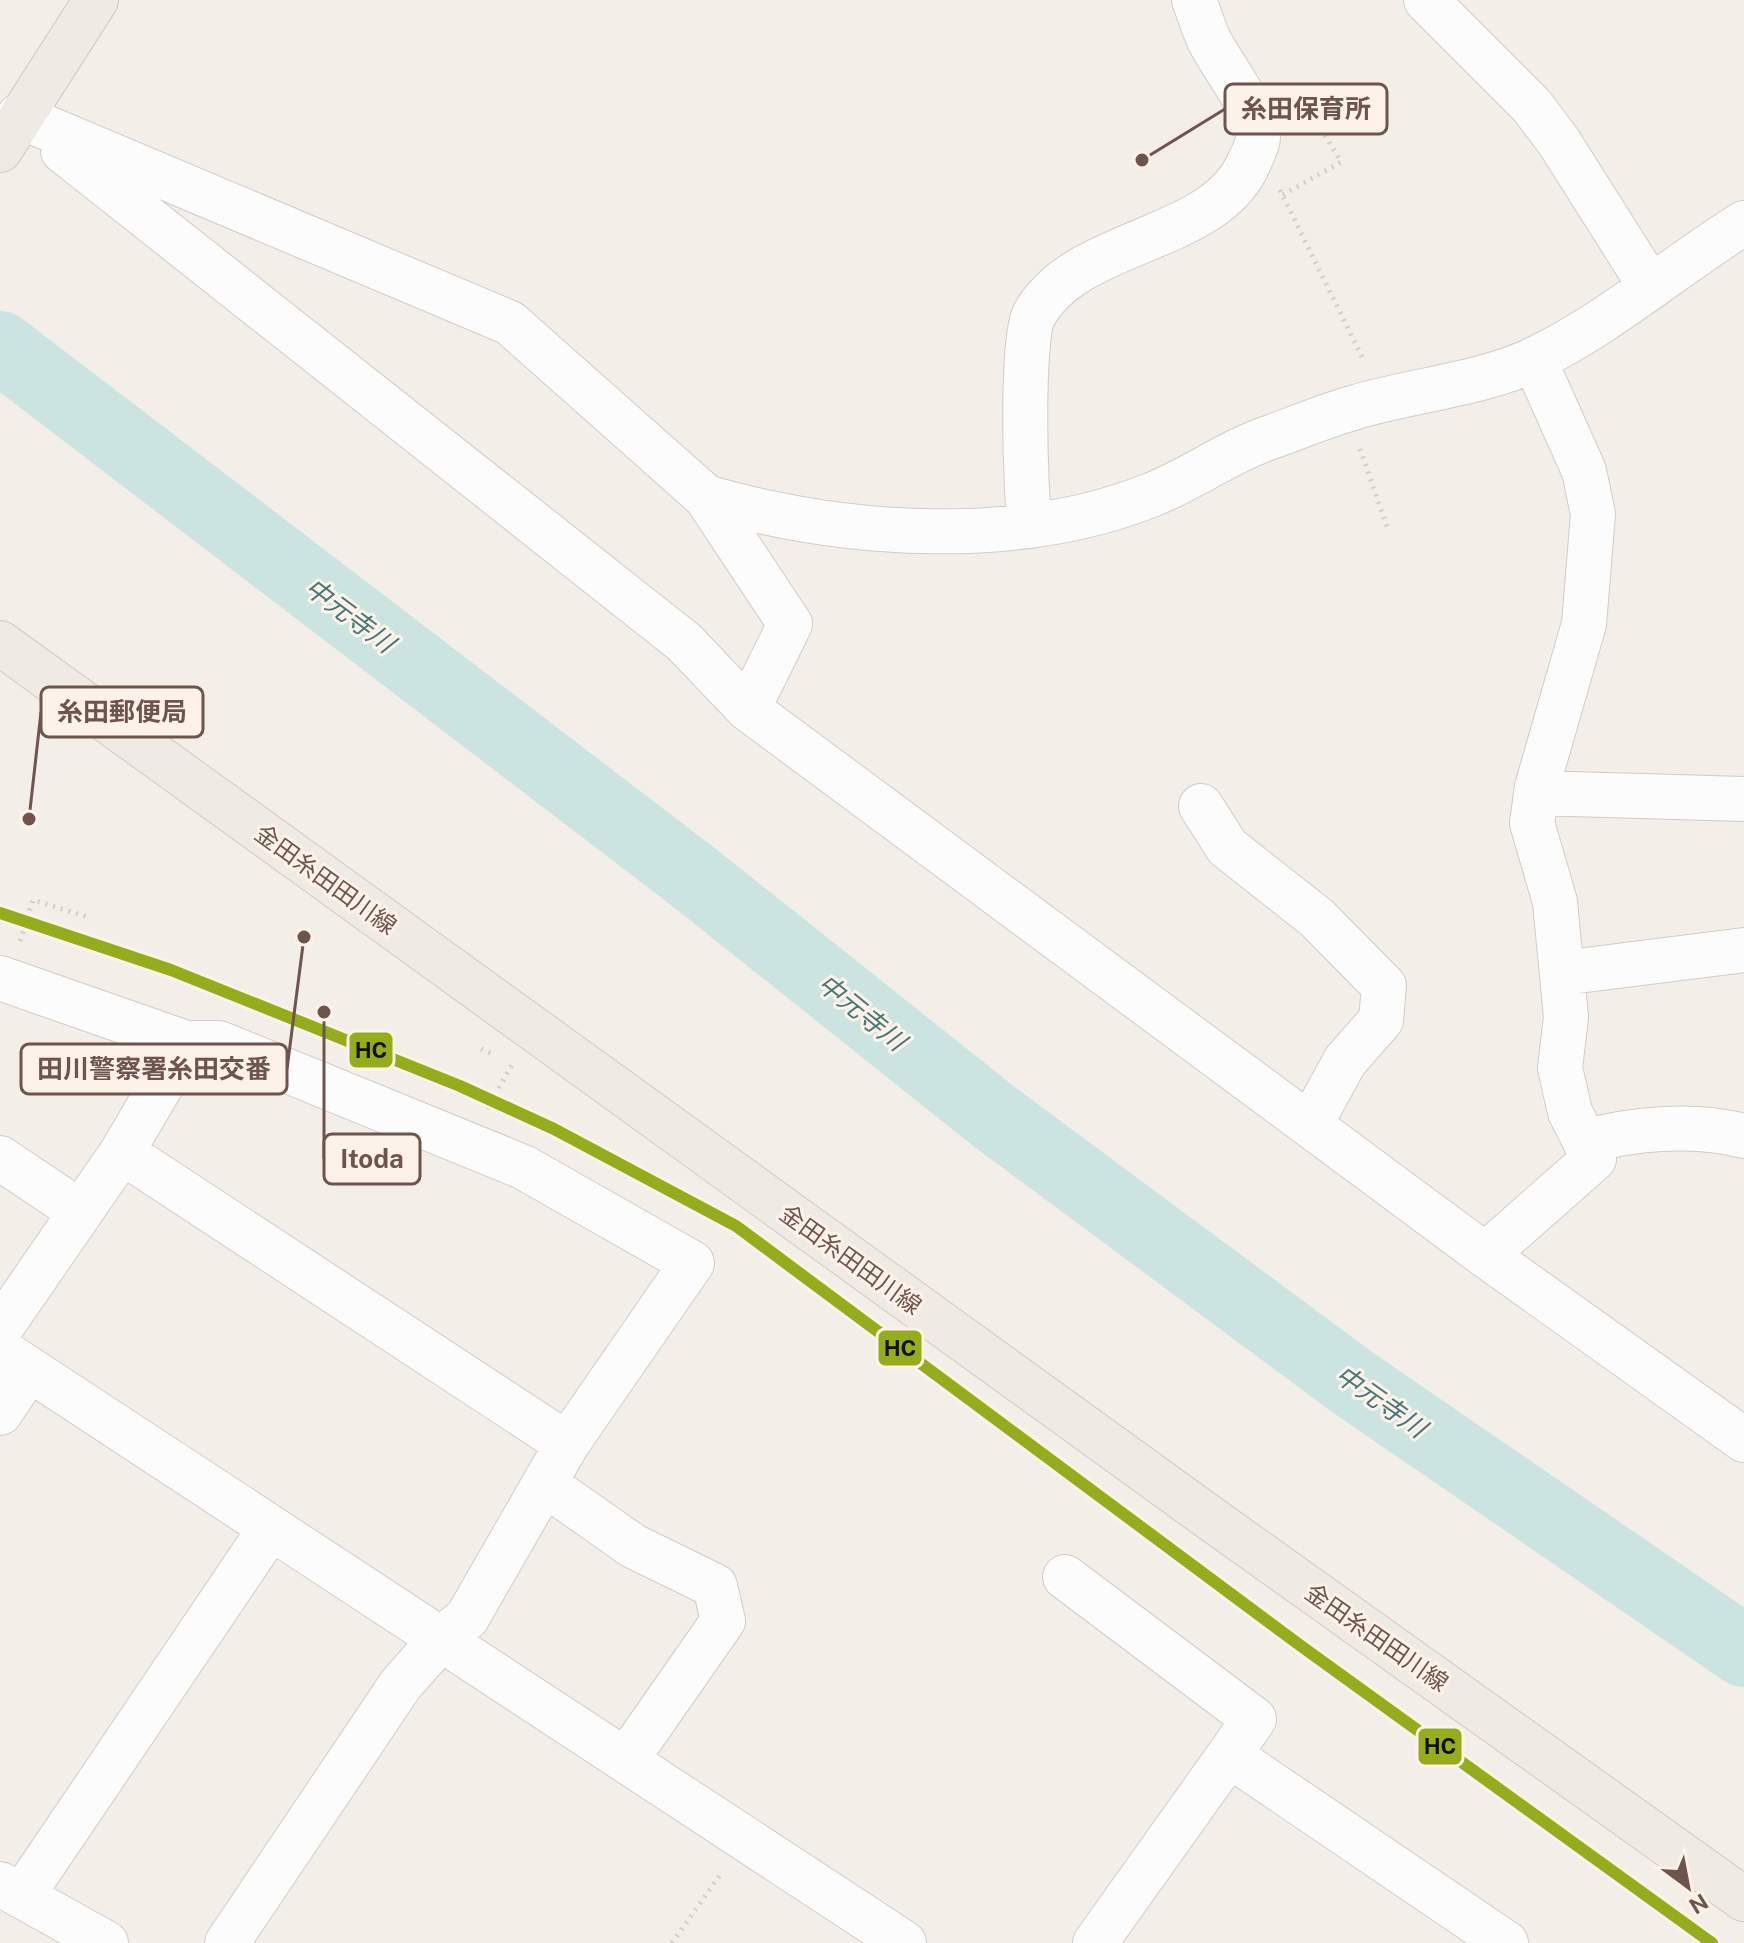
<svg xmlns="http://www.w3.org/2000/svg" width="1744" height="1943" font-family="'Public Sans','Noto Sans JP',sans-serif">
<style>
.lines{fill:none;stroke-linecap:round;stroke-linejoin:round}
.river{stroke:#cbe4e2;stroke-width:72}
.minor-casing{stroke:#d3cbc6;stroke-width:46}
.major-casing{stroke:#d3c9c6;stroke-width:46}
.path{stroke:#d6cdca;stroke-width:5;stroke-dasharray:2 6;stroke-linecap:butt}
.minor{stroke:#fdfcfc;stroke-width:44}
.major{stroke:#f0eae5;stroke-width:44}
.rail-1-casing{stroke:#fdf2e9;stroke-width:18}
.rail-1{stroke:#95ac1d;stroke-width:12}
.labels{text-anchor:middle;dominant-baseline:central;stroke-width:6;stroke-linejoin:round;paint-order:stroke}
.street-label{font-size:24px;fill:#6e544c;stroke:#fdf2e9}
.water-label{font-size:26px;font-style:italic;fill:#467779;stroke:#fdf2e9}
.leader{fill:none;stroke:#6e544c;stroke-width:3}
.callout-dot{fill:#6e544c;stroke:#fdf2e9;stroke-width:3}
.callout{fill:#fdf2e9;stroke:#6e544c;stroke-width:3}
.callout-label{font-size:26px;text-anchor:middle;font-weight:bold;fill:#6e544c}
.line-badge{stroke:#fdf2e9;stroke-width:3}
.pale-badge-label{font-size:22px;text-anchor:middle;font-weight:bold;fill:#111}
</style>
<rect width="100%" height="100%" fill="#f4eee8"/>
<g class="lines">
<path class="river" d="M0 347 696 879 996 1118 1352 1382 1744 1651"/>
<g class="minor-casing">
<path id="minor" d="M1426 0 1532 106 1559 142 1650 286
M19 116 510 323 706 497 790 624 748 709 1485 1255 1744 1440
M63 151 684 642 748 709
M706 497C843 537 1016 549 1151 495 1192 479 1229 451 1271 437 1299 427 1327 415 1356 407 1412 390 1484 384 1537 358 1609 323 1675 266 1744 223
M1030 526C1025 493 1021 339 1034 315 1077 236 1217 244 1250 160 1253 154 1258 144 1258 137 1257 109 1222 66 1209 40 1203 27 1199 13 1194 0
M1537 793 1744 799
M1201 806 1227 847 1317 918 1384 986 1381 1020 1345 1061 1310 1125
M1562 973 1744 950
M0 978 186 1043
M1585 1142C1633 1128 1696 1123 1744 1136
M122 1152 567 1444 467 1618 440 1640 401 1684 227 1943
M0 1158 79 1211
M1485 1255 1594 1159 1570 1112 1560 1068 1566 1017 1555 902 1532 823 1537 787 1584 624 1593 514 1584 471 1534 359
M0 1329 122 1152 186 1043H219L523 1167 692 1263 567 1444
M0 1350 904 1943
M0 1413 28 1371
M545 1484 633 1546 715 1586 723 1621 626 1760
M1065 1577 1254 1719 1229 1755
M0 1884 106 1943
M22 1896 270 1529
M1095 1943 1229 1755 1506 1943"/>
</g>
<g class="major-casing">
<path id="major" d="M0 150 96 0
M0 643 1210 1518 1744 1899"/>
</g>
<path class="path" d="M1280 190 1364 361
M1283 195 1341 162 1320 127 1296 121
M1360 449 1389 532
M20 941 33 900 91 918
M481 1049 494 1055
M487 1109 512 1065
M672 1943 722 1872"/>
<use href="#minor" class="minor"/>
<use href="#major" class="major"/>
<g class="rail-1-casing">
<path id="rail-1" d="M0 913 171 970 460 1086 554 1129 736 1226 1301 1646 1712 1943"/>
</g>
<use href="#rail-1" class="rail-1"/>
</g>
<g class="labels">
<g class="street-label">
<text transform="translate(326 879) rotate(36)">金田糸田田川線</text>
<text transform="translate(851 1259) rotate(36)">金田糸田田川線</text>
<text transform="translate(1377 1637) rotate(35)">金田糸田田川線</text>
</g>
<g class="water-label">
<text transform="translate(350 615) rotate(37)">中元寺川</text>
<text transform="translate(862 1012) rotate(39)">中元寺川</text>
<text transform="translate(1381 1401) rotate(35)">中元寺川</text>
</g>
</g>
<path class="leader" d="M1142 160L1225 109M29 819L41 712M304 937L287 1069M324 1012L324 1159"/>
<g class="callout-dot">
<circle cx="1142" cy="160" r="8"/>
<circle cx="29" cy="819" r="8"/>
<circle cx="304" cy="937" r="8"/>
<circle cx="324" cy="1012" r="8"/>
</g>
<g class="callout">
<rect x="1225" y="84" width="162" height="50" rx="8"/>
<rect x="41" y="687" width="162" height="50" rx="8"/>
<rect x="21" y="1044" width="266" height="50" rx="8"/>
<rect x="324" y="1134" width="96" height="50" rx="8"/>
</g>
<g class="callout-label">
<text x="1306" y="118">糸田保育所</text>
<text x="122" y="721">糸田郵便局</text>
<text x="154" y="1078">田川警察署糸田交番</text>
<text x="372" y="1168">Itoda</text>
</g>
<g class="line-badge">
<rect x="348" y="1031" width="46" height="38" rx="8" fill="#95ac1d"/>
<rect x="877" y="1329" width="46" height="38" rx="8" fill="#95ac1d"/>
<rect x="1417" y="1727" width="46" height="39" rx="8" fill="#95ac1d"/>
</g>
<g class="pale-badge-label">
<text x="371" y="1058">HC</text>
<text x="900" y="1356">HC</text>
<text x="1440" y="1754">HC</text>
</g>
<g transform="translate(1688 1887) rotate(148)" stroke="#fdf2e9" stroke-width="6" paint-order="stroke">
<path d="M0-6L14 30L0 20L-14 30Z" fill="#6e544c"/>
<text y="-12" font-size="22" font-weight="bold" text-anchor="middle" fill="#6e544c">N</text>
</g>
</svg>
